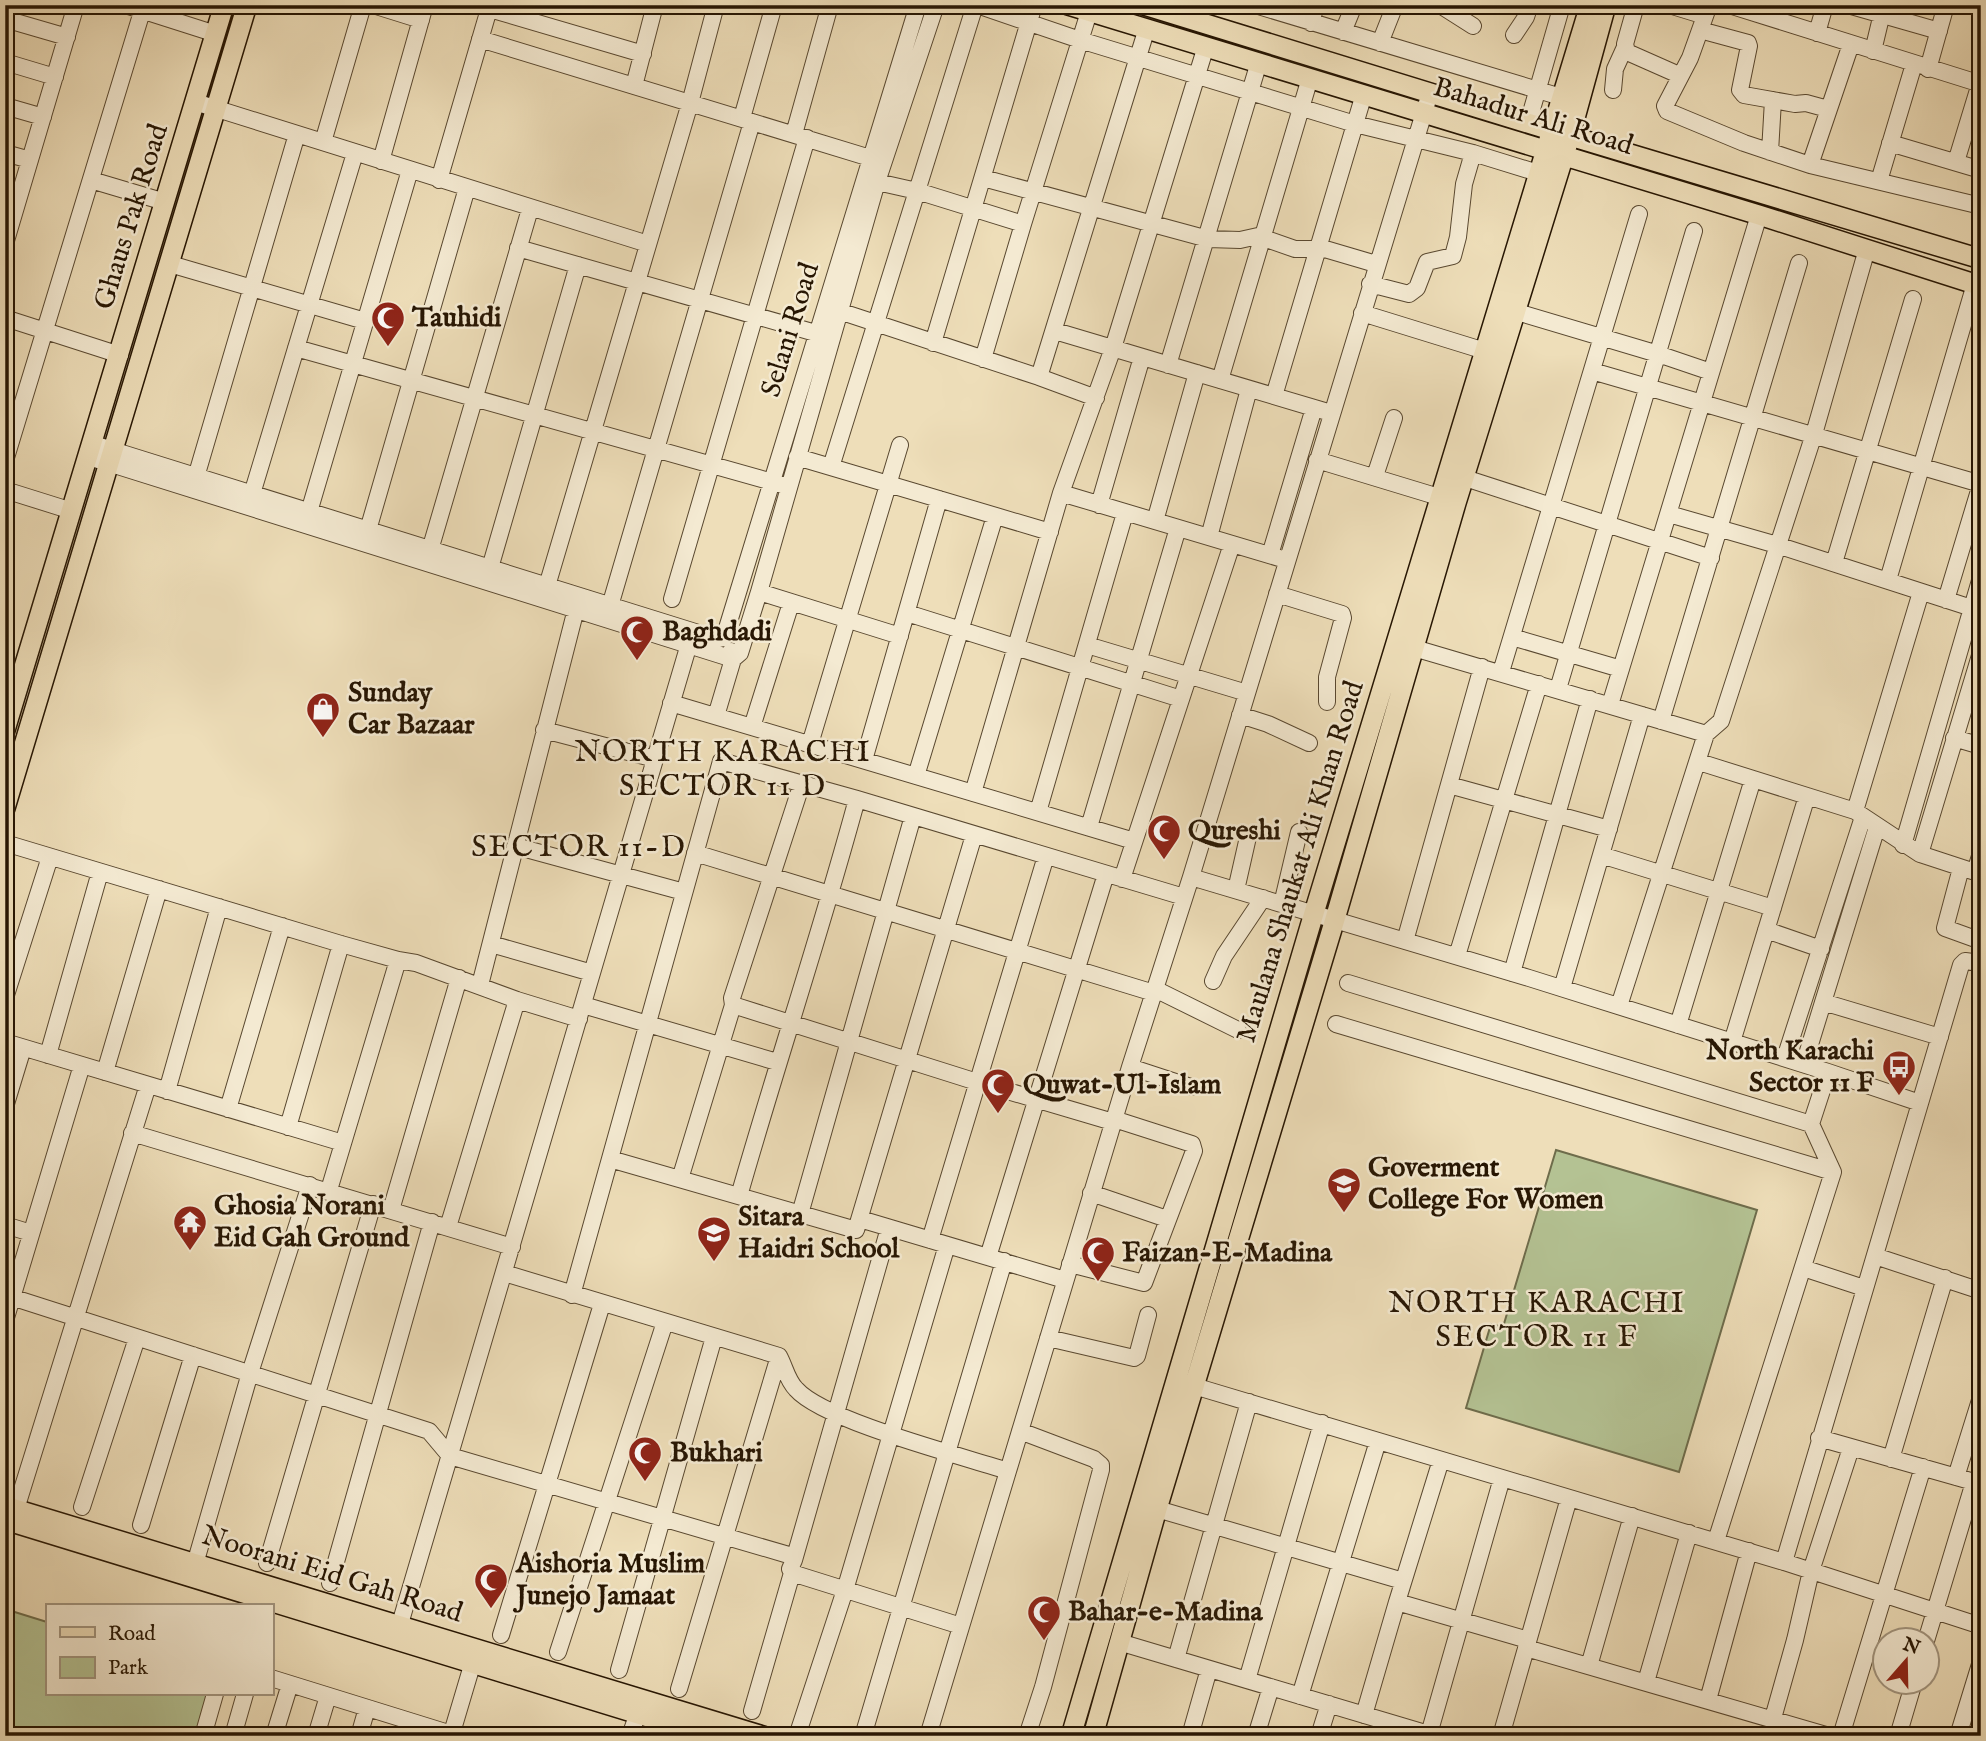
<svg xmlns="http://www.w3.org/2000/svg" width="1986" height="1741" font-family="'IM FELL English',serif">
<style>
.green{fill:#b4c293;stroke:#6e6c4b;stroke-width:2}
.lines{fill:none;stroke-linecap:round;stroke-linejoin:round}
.minor-casing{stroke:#594830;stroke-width:18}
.major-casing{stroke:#271603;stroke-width:22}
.minor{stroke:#f4ead2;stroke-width:16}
.major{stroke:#eedeb9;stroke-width:19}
.labels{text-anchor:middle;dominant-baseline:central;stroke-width:5;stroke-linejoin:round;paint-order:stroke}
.street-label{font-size:28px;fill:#271603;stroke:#f4ead2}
.poi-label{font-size:28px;font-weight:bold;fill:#271603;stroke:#f4ead2;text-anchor:start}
.neighbourhood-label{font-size:30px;letter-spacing:2px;fill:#271603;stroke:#f4ead2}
</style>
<rect width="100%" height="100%" fill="#eedeb9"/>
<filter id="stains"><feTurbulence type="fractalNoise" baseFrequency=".00286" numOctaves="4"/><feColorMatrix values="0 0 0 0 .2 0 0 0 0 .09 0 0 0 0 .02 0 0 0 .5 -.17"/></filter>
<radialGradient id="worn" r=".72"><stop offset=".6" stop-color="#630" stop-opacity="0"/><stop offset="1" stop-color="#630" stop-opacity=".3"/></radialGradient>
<path class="green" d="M1556 1150 1757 1210 1679 1472 1466 1408 1491 1324 1503 1327Z
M5 1609 47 1622V1694H215L203 1736H5Z"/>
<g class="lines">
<g class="minor-casing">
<path id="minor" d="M125 5 216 34
M373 5 421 20
M476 5 643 54
M977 5 1080 40 1355 124 1473 153 1538 173
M1255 5 1561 97
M1440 5 1473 26
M1636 5 1625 44 1627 52 1679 75
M1669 5 1705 16
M1709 5 1690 58 1665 106 1667 111 1744 143 1810 165 1981 206
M1729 5 1981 84
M1848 5 1939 31
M5 19 67 37
M1311 23 1316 5
M1700 30 1748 43 1749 46 1740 90 1744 95 1795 104 1806 103 1828 109
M1343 32 1354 5
M1817 33 1825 5
M1514 35 1526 17 1530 5
M480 39 880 161
M1380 43 1395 5
M1873 51 1884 5
M5 62 55 77
M1928 69 1946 5
M634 86 655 5
M1613 90 1615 69 1625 47
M195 102 648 244
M5 106 43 117
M742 118 774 5
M1528 123 1562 5
M794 134 830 5
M323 142 363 5
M1890 143 1981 170
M1770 152 1773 100
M5 153 30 160
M381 161 425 5
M1956 162 1981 80
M1810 165 1851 44
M983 178 1208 239 1240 240 1258 236 1295 249H1325L1376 264
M91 180 165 202
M439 180 489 9
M1879 181 1914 64
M877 182 917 191 1023 224
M5 244 76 5
M518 248 826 336
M170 264 365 321
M1370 284 1409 294 1417 288 1427 262 1453 256 1458 237 1464 184 1473 153
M839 311 1039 377 1096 398
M1517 312 1658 354 1711 372
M1362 313 1485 351
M5 318 120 355
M1055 331 1331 413
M933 343 1034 5
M296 348 783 485
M983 359 1023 224 1089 12
M1168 365 1259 62
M1592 371 1981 484 1946 600
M1039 377 1147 28
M1220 380 1310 78
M1274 396 1364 94
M93 444 692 631 717 639 724 638 918 5
M89 457 733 659
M797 457 1050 532
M1317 460 1452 501
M5 461 144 5
M831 467 975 5
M1375 476 1394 418
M196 477 297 134
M1465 478 1711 558
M5 490 72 511
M1061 493 1286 560
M252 494 355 153
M1099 505 1142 357
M309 512 410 170
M1669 514 1777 545 1981 611
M1155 521 1197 373
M368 530 467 188
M1209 537 1249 389
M430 550 530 209
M1270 555 1314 408
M1834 563 1913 299
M490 568 578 265
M1888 580 1975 284
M547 586 690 103 716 5
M759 592 900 636
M1277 594 1342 614 1343 618 1327 677V702
M672 599 807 138
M610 606 752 122
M907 613 1181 699
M1512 637 1621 669
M1087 645 1247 693
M1414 648 1706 734
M733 659 740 653 759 592 877 182 936 5
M1501 672 1639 214
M1558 689 1694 231
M671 703 1134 841
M1610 705 1759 215
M1240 715 1268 724 1309 743
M716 716 733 659 731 651
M1661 721 1799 263
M752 727 791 603
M544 730 655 759
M1954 738 1981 746
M810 744 900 445
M864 760 939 499
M1699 762 1855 811 1920 854 1981 874
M916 776 995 516
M1449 785 1609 829
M973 793 1061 493 1113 348 1206 46
M1855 811 1921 592
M1038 812 1125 513
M1089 827 1178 528
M5 843 341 944 398 960 416 963 517 1000 579 1019
M1903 845 1981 577
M515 846 684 892
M695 853 1154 993
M1920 854 1981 652
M1601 855 1773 908
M1961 868 1945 928 1981 941
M1975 872 1981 853
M1191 877 1529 978 1828 1072 1920 1103
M1122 879 1232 544
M1236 890 1248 837
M1282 904 1299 832
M1766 930 1821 949
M1405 941 1482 667
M491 944 592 973
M1457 956 1539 684
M1512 973 1590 699
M1213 981 1224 956 1263 898
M1348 983 1811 1124 1833 1172 1716 1541
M480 985 576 609
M1562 988 1642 715
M1155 989 1238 1030
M5 998 50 857
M1823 1002 1940 1037
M583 1005 777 1062
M733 1005 977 1082 1113 1122
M1619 1006 1706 734 1721 721 1814 434 1867 249
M1336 1024 1833 1172
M1678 1025 1753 779
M5 1042 343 1143
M1732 1042 1807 796
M48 1055 100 872
M1785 1058 1863 817
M1804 1064 1877 827
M1130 1067 1191 1087
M105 1072 159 889
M167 1091 219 907
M5 1107 23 1048
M228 1109 282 926
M1811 1124 1828 1072
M288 1127 341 944
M132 1133 512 1247
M610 1159 856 1230 974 835
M680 1179 733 1005 732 998 802 783
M329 1190 398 960
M1091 1193 1167 1219
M739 1196C777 1063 821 932 857 799
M391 1210 459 978
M800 1214 913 816
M860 1219 1065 1280
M5 1225 31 1233
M448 1227 517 1000
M930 1240 1046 856
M1875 1256 1981 1291
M988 1257 1106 874
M1070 1264 1144 1283 1194 1151 1192 1144 1114 1119
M1803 1268 1864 1288
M504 1273 779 1356C785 1367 787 1380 796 1389 824 1421 962 1456 1008 1471
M5 1295 429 1431 450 1456 792 1556 794 1560 790 1569 792 1573 961 1626
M572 1295 721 761 857 799 1184 897
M5 1321 82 1065
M1048 1338 1134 1358 1137 1356 1148 1315
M1194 1386 1784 1562 1981 1626
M1020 1431 1094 1459 1101 1465V1470L1043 1687 1027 1736
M1819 1438 1981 1484
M1891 1459 1945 1278
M1441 1460 1397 1602 1528 1640
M1956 1477 1981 1397
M82 1507 137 1338
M16 1509 148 1085
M1157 1509 1403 1581
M141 1525 193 1355
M794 1560 889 1228
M1784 1562 1961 965 1965 961 1981 963
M267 1563 373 1204
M195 1564 250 1373 310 1185
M330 1583 432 1222
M400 1624 689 644
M501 1635 602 1304
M1926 1641 1974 1482
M1119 1642 1435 1736
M1526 1648 1829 1736
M558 1652 665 1322
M1176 1659 1249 1402
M1589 1666 1632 1516
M619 1670 714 1337
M271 1678 458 1736
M1247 1680 1322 1423
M1646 1682 1689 1533
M679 1689 779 1356
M1300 1696 1378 1441
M1708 1700 1749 1551
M752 1711 792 1573
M1364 1715 1397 1602
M1429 1734 1502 1478
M203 1736 215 1694
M233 1736 245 1694
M274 1736 290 1684
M316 1736 328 1696
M359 1736 367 1708
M451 1736 473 1662
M630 1736 638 1713
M797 1736 845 1590 947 1245
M863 1736 1004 1261
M928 1736 1130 1067 1191 877 1430 93
M1190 1736 1209 1669
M1256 1736 1271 1687
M1319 1736 1329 1704
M1501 1736 1569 1498
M1768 1736 1795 1640 1811 1571 1851 1448
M1841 1736 1923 1467
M1898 1736 1914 1682
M1958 1736 1981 1661"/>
</g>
<g class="major-casing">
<path id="major" d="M1068 5 1759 215 1981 286
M1144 5 1570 136 1981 259
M5 730 224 5
M5 808 247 5
M5 1506 763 1736
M5 1520 710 1736
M1071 1736 1314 913 1590 5
M1093 1736 1157 1509 1335 919 1456 503 1570 136 1606 5"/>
</g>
<use href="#minor" class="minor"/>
<use href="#major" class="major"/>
</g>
<defs>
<g id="mosque-pin" transform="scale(1.75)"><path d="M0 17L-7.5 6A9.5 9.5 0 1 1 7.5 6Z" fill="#8f2418" stroke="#f4ead2"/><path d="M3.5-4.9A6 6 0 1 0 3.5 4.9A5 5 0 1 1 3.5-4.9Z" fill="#fff"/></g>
<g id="shop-pin" transform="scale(1.75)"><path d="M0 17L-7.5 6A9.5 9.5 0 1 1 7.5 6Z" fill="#8f2418" stroke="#f4ead2"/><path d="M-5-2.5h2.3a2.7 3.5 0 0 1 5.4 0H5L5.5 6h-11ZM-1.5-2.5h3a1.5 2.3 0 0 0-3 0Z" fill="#fff"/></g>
<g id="bus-pin" transform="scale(1.75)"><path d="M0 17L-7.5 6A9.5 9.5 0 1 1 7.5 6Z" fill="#8f2418" stroke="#f4ead2"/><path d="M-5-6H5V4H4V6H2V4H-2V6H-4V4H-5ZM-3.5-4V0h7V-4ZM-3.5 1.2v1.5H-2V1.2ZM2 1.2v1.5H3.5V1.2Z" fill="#fff"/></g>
<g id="university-pin" transform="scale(1.75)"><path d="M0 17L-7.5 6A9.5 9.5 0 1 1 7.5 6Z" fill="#8f2418" stroke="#f4ead2"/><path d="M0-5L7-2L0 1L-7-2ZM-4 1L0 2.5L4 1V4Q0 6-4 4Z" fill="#fff"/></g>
<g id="temple-pin" transform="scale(1.75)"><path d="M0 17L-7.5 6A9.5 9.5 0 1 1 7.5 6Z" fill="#8f2418" stroke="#f4ead2"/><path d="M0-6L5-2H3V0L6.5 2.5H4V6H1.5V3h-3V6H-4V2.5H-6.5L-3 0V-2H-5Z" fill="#fff"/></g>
<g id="school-pin" transform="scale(1.75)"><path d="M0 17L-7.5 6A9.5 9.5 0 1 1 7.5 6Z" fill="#8f2418" stroke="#f4ead2"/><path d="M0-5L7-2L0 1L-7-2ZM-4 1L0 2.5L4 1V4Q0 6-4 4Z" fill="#fff"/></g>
</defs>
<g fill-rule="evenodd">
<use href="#mosque-pin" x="388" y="318"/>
<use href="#mosque-pin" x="637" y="632"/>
<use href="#shop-pin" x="323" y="709"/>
<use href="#mosque-pin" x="1164" y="831"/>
<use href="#bus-pin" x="1899" y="1067"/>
<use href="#mosque-pin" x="998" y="1085"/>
<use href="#university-pin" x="1344" y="1184"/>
<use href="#temple-pin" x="190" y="1222"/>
<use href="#school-pin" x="714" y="1233"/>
<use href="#mosque-pin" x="1098" y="1253"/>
<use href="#mosque-pin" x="645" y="1453"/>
<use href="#mosque-pin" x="491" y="1580"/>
<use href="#mosque-pin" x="1044" y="1612"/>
</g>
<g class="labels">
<g class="street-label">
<text transform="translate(1533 117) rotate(17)">Bahadur Ali Road</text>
<text transform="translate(132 217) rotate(-73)">Ghaus Pak Road</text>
<text transform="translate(791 330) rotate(-73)">Selani Road</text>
<text transform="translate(1301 862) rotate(-73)">Maulana Shaukat Ali Khan Road</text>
<text transform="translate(332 1575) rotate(17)">Noorani Eid Gah Road</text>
</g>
<g class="poi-label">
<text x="412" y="318">Tauhidi</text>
<text x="662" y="632">Baghdadi</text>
<text x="348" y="693">Sunday<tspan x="348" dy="32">Car Bazaar</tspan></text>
<text x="1188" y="831">Qureshi</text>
<text x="1874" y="1051" text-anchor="end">North Karachi<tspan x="1874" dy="32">Sector 11 F</tspan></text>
<text x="1023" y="1085">Quwat-Ul-Islam</text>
<text x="1368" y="1168">Goverment<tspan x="1368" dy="32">College For Women</tspan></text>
<text x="214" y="1206">Ghosia Norani<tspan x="214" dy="32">Eid Gah Ground</tspan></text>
<text x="738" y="1217">Sitara<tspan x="738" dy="32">Haidri School</tspan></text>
<text x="1122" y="1253">Faizan-E-Madina</text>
<text x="670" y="1453">Bukhari</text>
<text x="516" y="1564">Aishoria Muslim<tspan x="516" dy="32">Junejo Jamaat</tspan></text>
<text x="1068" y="1612">Bahar-e-Madina</text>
</g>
<g class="neighbourhood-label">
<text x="723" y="753">NORTH KARACHI<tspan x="723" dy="34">SECTOR 11 D</tspan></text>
<text x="579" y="848">SECTOR 11-D</text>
<text x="1537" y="1304">NORTH KARACHI<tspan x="1537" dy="34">SECTOR 11 F</tspan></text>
</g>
</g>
<rect width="1986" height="1741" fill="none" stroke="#eedeb9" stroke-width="28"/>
<rect x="7" y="7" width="1972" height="1727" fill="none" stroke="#271603" stroke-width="3.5"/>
<rect x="14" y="14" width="1958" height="1713" fill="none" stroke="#271603" stroke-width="2"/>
<rect x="46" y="1604" width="228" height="91" fill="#f4ead2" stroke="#a2957f" stroke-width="2"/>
<rect x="60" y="1627" width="35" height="10" fill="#eedeb9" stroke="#a2957f" stroke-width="2"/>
<text x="108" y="1640" font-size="21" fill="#271603">Road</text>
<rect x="60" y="1657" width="35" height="21" fill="#b4c293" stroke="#a2957f" stroke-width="2"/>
<text x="108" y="1674" font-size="21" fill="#271603">Park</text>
<g transform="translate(1906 1661) rotate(20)"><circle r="33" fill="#f4ead2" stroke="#a2957f" stroke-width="2"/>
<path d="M0-5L12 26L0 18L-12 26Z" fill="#8f2418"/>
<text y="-10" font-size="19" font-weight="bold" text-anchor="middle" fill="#271603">N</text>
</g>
<rect width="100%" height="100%" filter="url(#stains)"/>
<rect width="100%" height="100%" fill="url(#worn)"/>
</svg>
